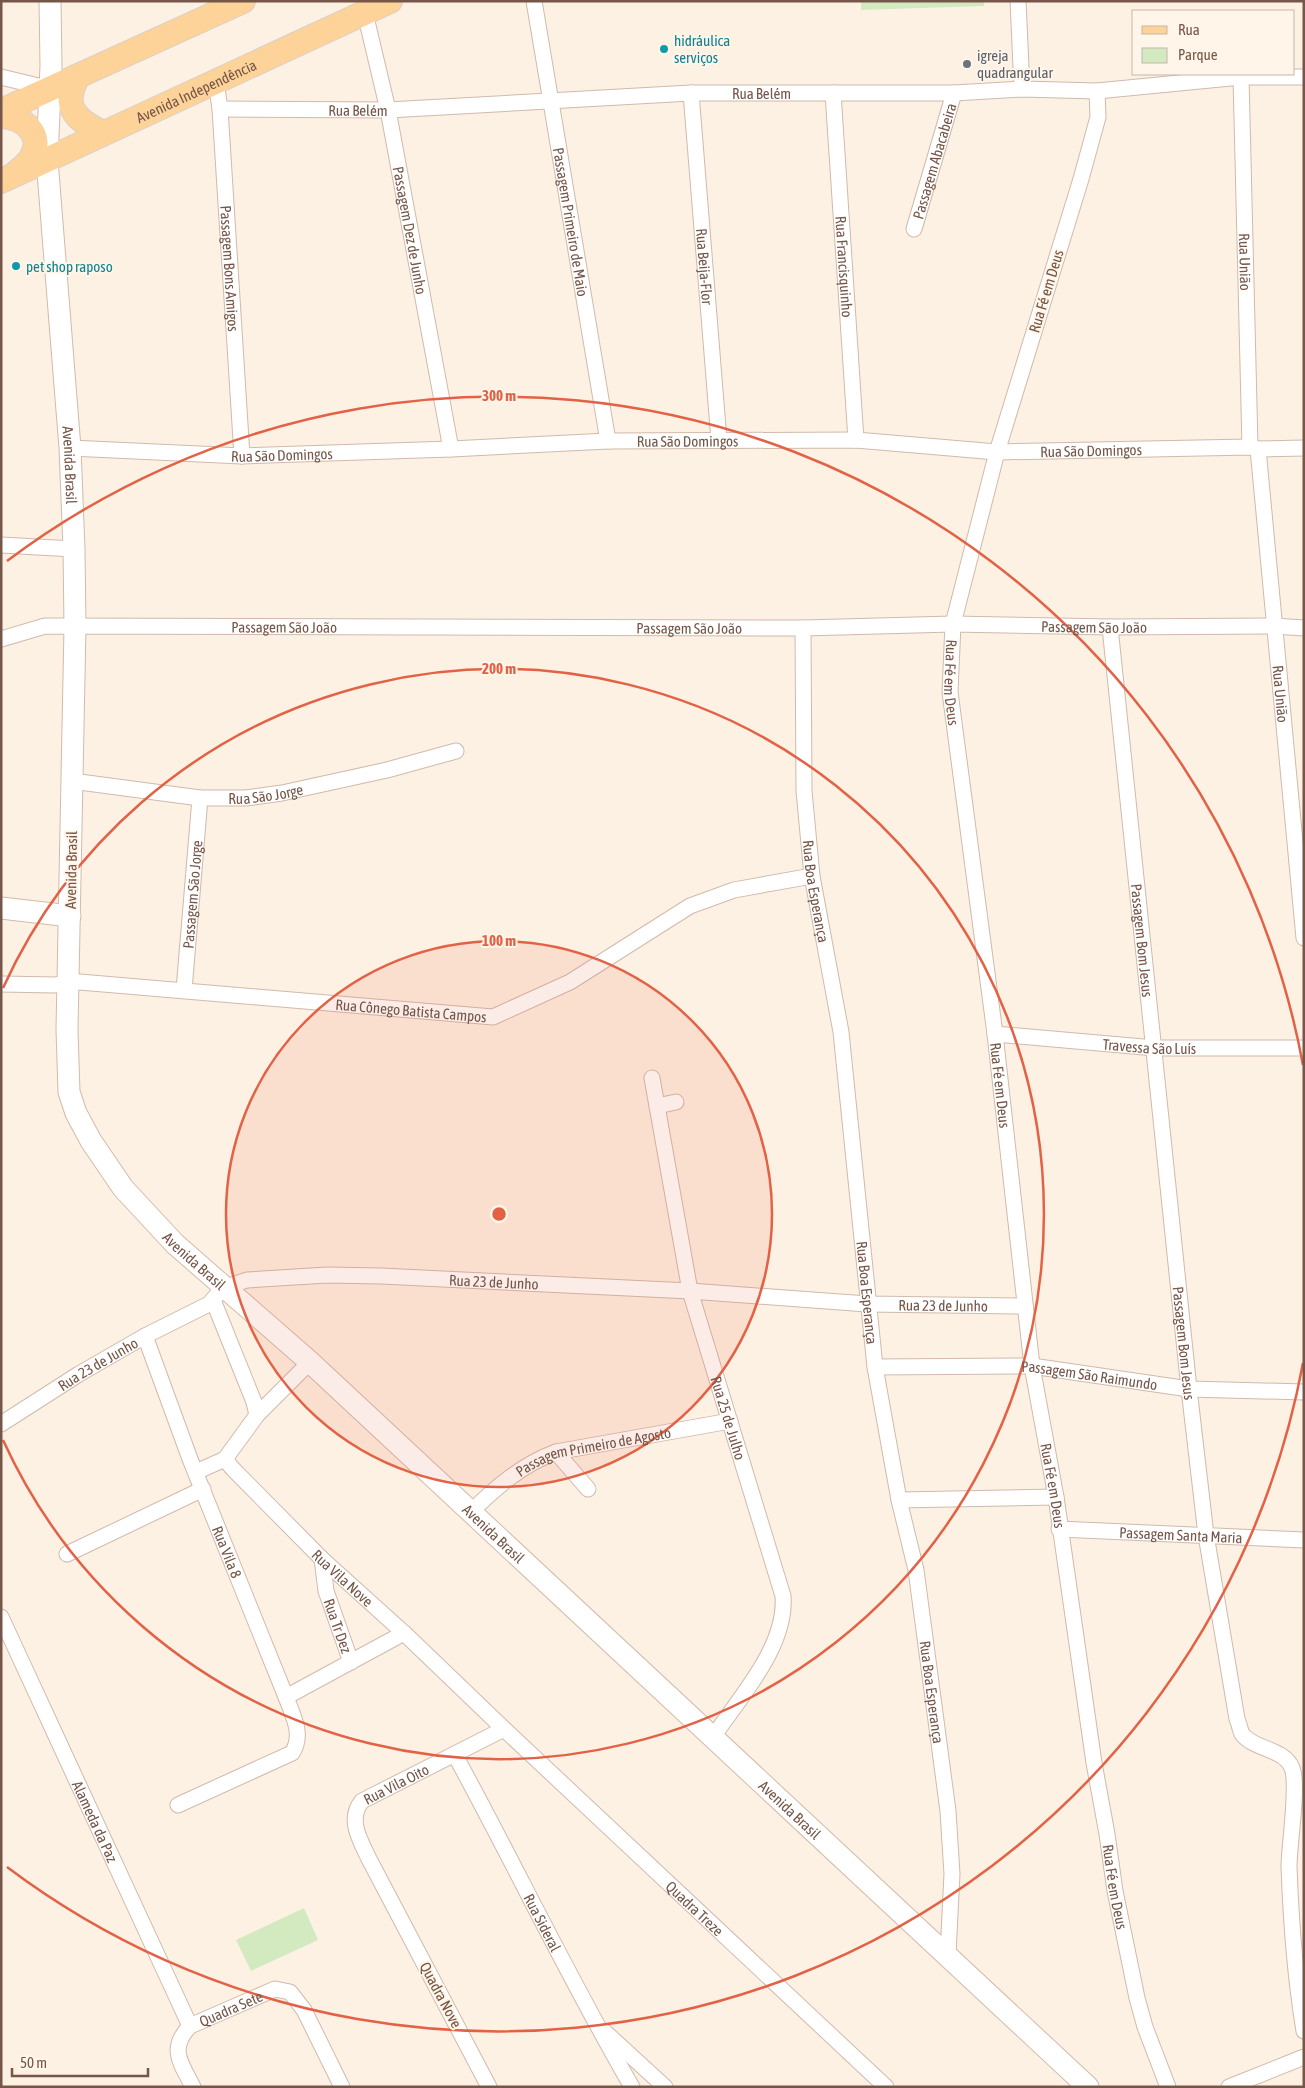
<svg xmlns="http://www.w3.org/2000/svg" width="1305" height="2088" font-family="'Asap Condensed',sans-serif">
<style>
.green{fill:#d3eac1}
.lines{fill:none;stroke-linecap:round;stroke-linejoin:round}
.street-casing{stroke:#d0baac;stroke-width:17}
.secondary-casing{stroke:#d3baa9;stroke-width:23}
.primary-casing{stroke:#d8d0cc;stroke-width:26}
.street{stroke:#fff;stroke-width:15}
.secondary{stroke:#fff;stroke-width:21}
.primary{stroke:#fdd399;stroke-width:24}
.ring{fill:none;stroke:#e36145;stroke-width:2.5}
.culture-dot{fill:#0f9aa8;stroke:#fff5e9;stroke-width:2}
.worship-dot{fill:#6b7280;stroke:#fff5e9;stroke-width:2}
.labels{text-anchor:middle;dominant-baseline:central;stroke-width:4;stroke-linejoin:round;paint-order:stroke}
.culture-label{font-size:15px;fill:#0d838f;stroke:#fff5e9;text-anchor:start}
.worship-label{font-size:15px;fill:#5b616d;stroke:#fff5e9;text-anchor:start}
.street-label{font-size:15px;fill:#755648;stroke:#fff5e9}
.centre{fill:#e36145;stroke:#fff5e9;stroke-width:2.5}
.ring-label{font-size:15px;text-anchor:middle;font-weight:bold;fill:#e36145;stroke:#fff5e9;stroke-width:4;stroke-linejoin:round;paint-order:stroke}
</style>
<rect width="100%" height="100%" fill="#fdf1e3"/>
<path class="green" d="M861 1H984V6L861 10Z
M304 1908 318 1940 251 1971 236 1940Z"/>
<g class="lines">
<g class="street-casing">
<g id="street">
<path id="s1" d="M534 1 608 441"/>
<path d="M1018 1 1022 89"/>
<path id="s2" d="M365 13 388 110 451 449"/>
<path d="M1 77 51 89"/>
<path id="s3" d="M1241 77 1250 447"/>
<path id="s4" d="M216 81 220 109 242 456"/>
<path id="s5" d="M1097 91 1098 117 1081 179 997 452 953 624 950 692 995 1034 1032 1366 1056 1497 1094 1763 1107 1834 1115 1891 1137 1998 1145 2027 1168 2087"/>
<path id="s6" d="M691 93 719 440"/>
<path id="s7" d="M833 93 856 440"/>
<path id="s8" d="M220 109 388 110 691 93H954L1022 89 1097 91 1241 77H1304"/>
<path id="s9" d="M914 229 954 93"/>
<path id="s10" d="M70 448 242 456 451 449 608 441 856 440 997 452 1250 447 1258 449 1304 448"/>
<path id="s11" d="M1258 449 1304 938"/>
<path d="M1 545 74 549"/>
<path id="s12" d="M1110 627 1189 1389 1206 1535 1237 1719C1239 1723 1240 1730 1242 1734 1254 1750 1284 1748 1292 1768 1299 1785 1289 1844 1289 1867 1291 1922 1295 1977 1304 2031"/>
<path id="s13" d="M803 628 804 791 812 876 841 1032 875 1367 899 1500 916 1570 948 1811 952 1874 948 1954"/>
<path id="s14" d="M1 639 45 626 803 628 953 624 1110 627 1274 626 1304 628"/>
<path id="s15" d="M72 781 200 798H246L282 793 387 770 456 751"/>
<path id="s16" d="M1 984 56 985 68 981 493 1017 570 982 690 906 734 890 812 876"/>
<path id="s17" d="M184 990 200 798"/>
<path id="s18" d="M995 1034 1155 1048H1304"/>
<path id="s19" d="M652 1078 690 1291 783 1596C787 1646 740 1697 713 1737"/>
<path d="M657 1106 676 1102"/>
<path id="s20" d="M213 1300 254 1402 257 1415 225 1459 232 1468 322 1559 404 1633 504 1729 886 2087"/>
<path id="s21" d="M145 1336 190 1459 286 1697 404 1633"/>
<path id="s22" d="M875 1367 1032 1366 1189 1389 1304 1392"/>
<path d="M257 1415 310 1362"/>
<path id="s23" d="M1 1424 79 1374 145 1336 209 1304 223 1288 247 1280 327 1275 381 1276 690 1291 867 1304 1025 1306"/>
<path d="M556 1452 588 1489"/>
<path d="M196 1472 225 1459"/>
<path d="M899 1500 1056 1497"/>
<path id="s24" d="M471 1512C496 1487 523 1464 556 1452L730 1421"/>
<path id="s25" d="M1059 1529 1304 1540"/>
<path d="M67 1554 203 1489"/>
<path id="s26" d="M322 1559 326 1591 351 1662"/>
<path id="s27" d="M1 1617 190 2026"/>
<path id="s28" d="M455 1755C515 1865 569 1979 632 2087"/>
<path d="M178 1805 292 1753C304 1735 293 1716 286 1697"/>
<path d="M605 2032 665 2087"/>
<path id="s29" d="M193 2087C181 2063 168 2049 190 2026L275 1989 290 1992 304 2010 342 2087"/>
<path id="s30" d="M489 2087 369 1859C360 1840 347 1819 362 1801L504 1729"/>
<path d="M1229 2087 1304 2057"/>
</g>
</g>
<g class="secondary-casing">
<g id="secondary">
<path id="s31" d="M50 1 51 66 47 160 70 448 74 549 75 627 67 1030 69 1092 76 1113 91 1141 123 1188 175 1244 310 1362 1088 2087"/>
<path d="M1 908 70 916"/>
</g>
</g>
<g class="primary-casing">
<g id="primary">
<path d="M78 76C61 106 75 120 103 133"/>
<path d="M1 111 243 1"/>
<path d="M1 116C24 117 45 135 31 158 28 163 22 168 17 172"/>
<path id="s32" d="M1 181 390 1"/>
</g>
</g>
<use href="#street" class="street"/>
<use href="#secondary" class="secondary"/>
<use href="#primary" class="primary"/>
</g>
<circle cx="499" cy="1214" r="273" fill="#e36145" fill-opacity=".12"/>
<g class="ring">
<circle cx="499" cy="1214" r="273"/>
<path d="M3 988A545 545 0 1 1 3 1440"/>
<path d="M1303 1363A818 818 0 0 1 7 1867M7 561A818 818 0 0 1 1303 1065"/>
</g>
<g class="culture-dot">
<circle cx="664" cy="49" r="5"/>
<circle cx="16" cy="266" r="5"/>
</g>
<circle class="worship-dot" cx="967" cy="64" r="5"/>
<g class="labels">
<g class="culture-label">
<text x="674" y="40">hidráulica<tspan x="674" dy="17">serviços</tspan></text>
<text x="26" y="266">pet shop raposo</text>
</g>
<g class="worship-label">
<text x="977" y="55">igreja<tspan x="977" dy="17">quadrangular</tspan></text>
</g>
<g class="street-label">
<text stroke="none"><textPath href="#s32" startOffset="215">Avenida Independência</textPath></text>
<text stroke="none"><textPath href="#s8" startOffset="542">Rua Belém</textPath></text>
<text stroke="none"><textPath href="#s8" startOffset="138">Rua Belém</textPath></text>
<text stroke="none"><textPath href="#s9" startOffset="71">Passagem Abacabeira</textPath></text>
<text stroke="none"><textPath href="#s1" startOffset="224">Passagem Primeiro de Maio</textPath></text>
<text stroke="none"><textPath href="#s2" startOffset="222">Passagem Dez de Junho</textPath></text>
<text stroke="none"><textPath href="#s3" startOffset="185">Rua União</textPath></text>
<text stroke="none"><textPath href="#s7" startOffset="174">Rua Francisquinho</textPath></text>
<text stroke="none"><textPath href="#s6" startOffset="174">Rua Beija-Flor</textPath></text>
<text stroke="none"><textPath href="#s4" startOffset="188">Passagem Bons Amigos</textPath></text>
<text transform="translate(1046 291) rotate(-73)">Rua Fé em Deus</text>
<text stroke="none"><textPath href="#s10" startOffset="618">Rua São Domingos</textPath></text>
<text stroke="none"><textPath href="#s10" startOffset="1022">Rua São Domingos</textPath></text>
<text stroke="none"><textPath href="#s10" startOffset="212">Rua São Domingos</textPath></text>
<text stroke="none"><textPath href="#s31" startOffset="465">Avenida Brasil</textPath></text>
<text stroke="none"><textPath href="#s14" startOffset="1095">Passagem São João</textPath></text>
<text stroke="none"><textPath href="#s14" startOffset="285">Passagem São João</textPath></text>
<text stroke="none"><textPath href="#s14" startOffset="690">Passagem São João</textPath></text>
<text stroke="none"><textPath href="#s5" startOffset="612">Rua Fé em Deus</textPath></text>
<text stroke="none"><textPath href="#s11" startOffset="246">Rua União</textPath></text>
<text stroke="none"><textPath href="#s15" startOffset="195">Rua São Jorge</textPath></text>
<text transform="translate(71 870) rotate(-89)">Avenida Brasil</text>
<text stroke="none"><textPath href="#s13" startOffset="264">Rua Boa Esperança</textPath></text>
<text stroke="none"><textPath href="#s17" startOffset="96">Passagem São Jorge</textPath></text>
<text stroke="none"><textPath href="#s12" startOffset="315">Passagem Bom Jesus</textPath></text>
<text stroke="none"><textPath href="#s16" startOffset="412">Rua Cônego Batista Campos</textPath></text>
<text stroke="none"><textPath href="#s18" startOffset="155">Travessa São Luís</textPath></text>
<text stroke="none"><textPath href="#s5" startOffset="1018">Rua Fé em Deus</textPath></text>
<text stroke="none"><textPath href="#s31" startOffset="1305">Avenida Brasil</textPath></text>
<text stroke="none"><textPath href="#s23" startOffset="534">Rua 23 de Junho</textPath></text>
<text stroke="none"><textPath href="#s13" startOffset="669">Rua Boa Esperança</textPath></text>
<text stroke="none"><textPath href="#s23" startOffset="984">Rua 23 de Junho</textPath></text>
<text stroke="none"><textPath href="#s12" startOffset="720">Passagem Bom Jesus</textPath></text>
<text stroke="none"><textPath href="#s23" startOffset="114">Rua 23 de Junho</textPath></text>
<text stroke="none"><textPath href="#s22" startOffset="215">Passagem São Raimundo</textPath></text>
<text stroke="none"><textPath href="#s19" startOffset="349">Rua 25 de Julho</textPath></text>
<text stroke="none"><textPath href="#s24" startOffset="141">Passagem Primeiro de Agosto</textPath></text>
<text stroke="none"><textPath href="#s5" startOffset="1422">Rua Fé em Deus</textPath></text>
<text stroke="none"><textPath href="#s31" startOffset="1710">Avenida Brasil</textPath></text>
<text stroke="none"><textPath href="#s25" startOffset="122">Passagem Santa Maria</textPath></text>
<text stroke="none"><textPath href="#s21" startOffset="231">Rua Vila 8</textPath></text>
<text stroke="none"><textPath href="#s20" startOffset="345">Rua Vila Nove</textPath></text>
<text stroke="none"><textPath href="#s26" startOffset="69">Rua Tr Dez</textPath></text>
<text stroke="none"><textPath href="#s13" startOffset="1074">Rua Boa Esperança</textPath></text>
<text stroke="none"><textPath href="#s30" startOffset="358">Rua Vila Oito</textPath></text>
<text stroke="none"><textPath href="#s31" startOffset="2115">Avenida Brasil</textPath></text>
<text stroke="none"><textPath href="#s27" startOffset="225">Alameda da Paz</textPath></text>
<text stroke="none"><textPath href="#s5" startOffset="1828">Rua Fé em Deus</textPath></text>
<text stroke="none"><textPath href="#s20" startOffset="828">Quadra Treze</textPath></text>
<text stroke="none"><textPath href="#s28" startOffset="189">Rua Sideral</textPath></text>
<text transform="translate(441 1995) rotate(62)">Quadra Nove</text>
<text stroke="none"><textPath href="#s29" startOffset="112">Quadra Sete</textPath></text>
</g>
</g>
<circle cx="499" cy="1214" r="8" class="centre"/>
<g class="ring-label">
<text x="499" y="401">300 m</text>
<text x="499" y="674">200 m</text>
<text x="499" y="946">100 m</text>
</g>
<rect width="1305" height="2088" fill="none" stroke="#755648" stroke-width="5"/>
<rect x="1132" y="10" width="162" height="65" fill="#fff5e9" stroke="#c8b5a9"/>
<rect x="1142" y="26" width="25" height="8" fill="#fdd399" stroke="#c8b5a9"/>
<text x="1178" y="35" font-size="15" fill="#755648">Rua</text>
<rect x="1142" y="48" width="25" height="15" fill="#d3eac1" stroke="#c8b5a9"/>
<text x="1178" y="60" font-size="15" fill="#755648">Parque</text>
<path d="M12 2068v8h136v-8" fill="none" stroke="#755648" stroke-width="2.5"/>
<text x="20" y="2068" font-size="15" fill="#755648" stroke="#fff5e9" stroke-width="4" paint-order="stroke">50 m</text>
</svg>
